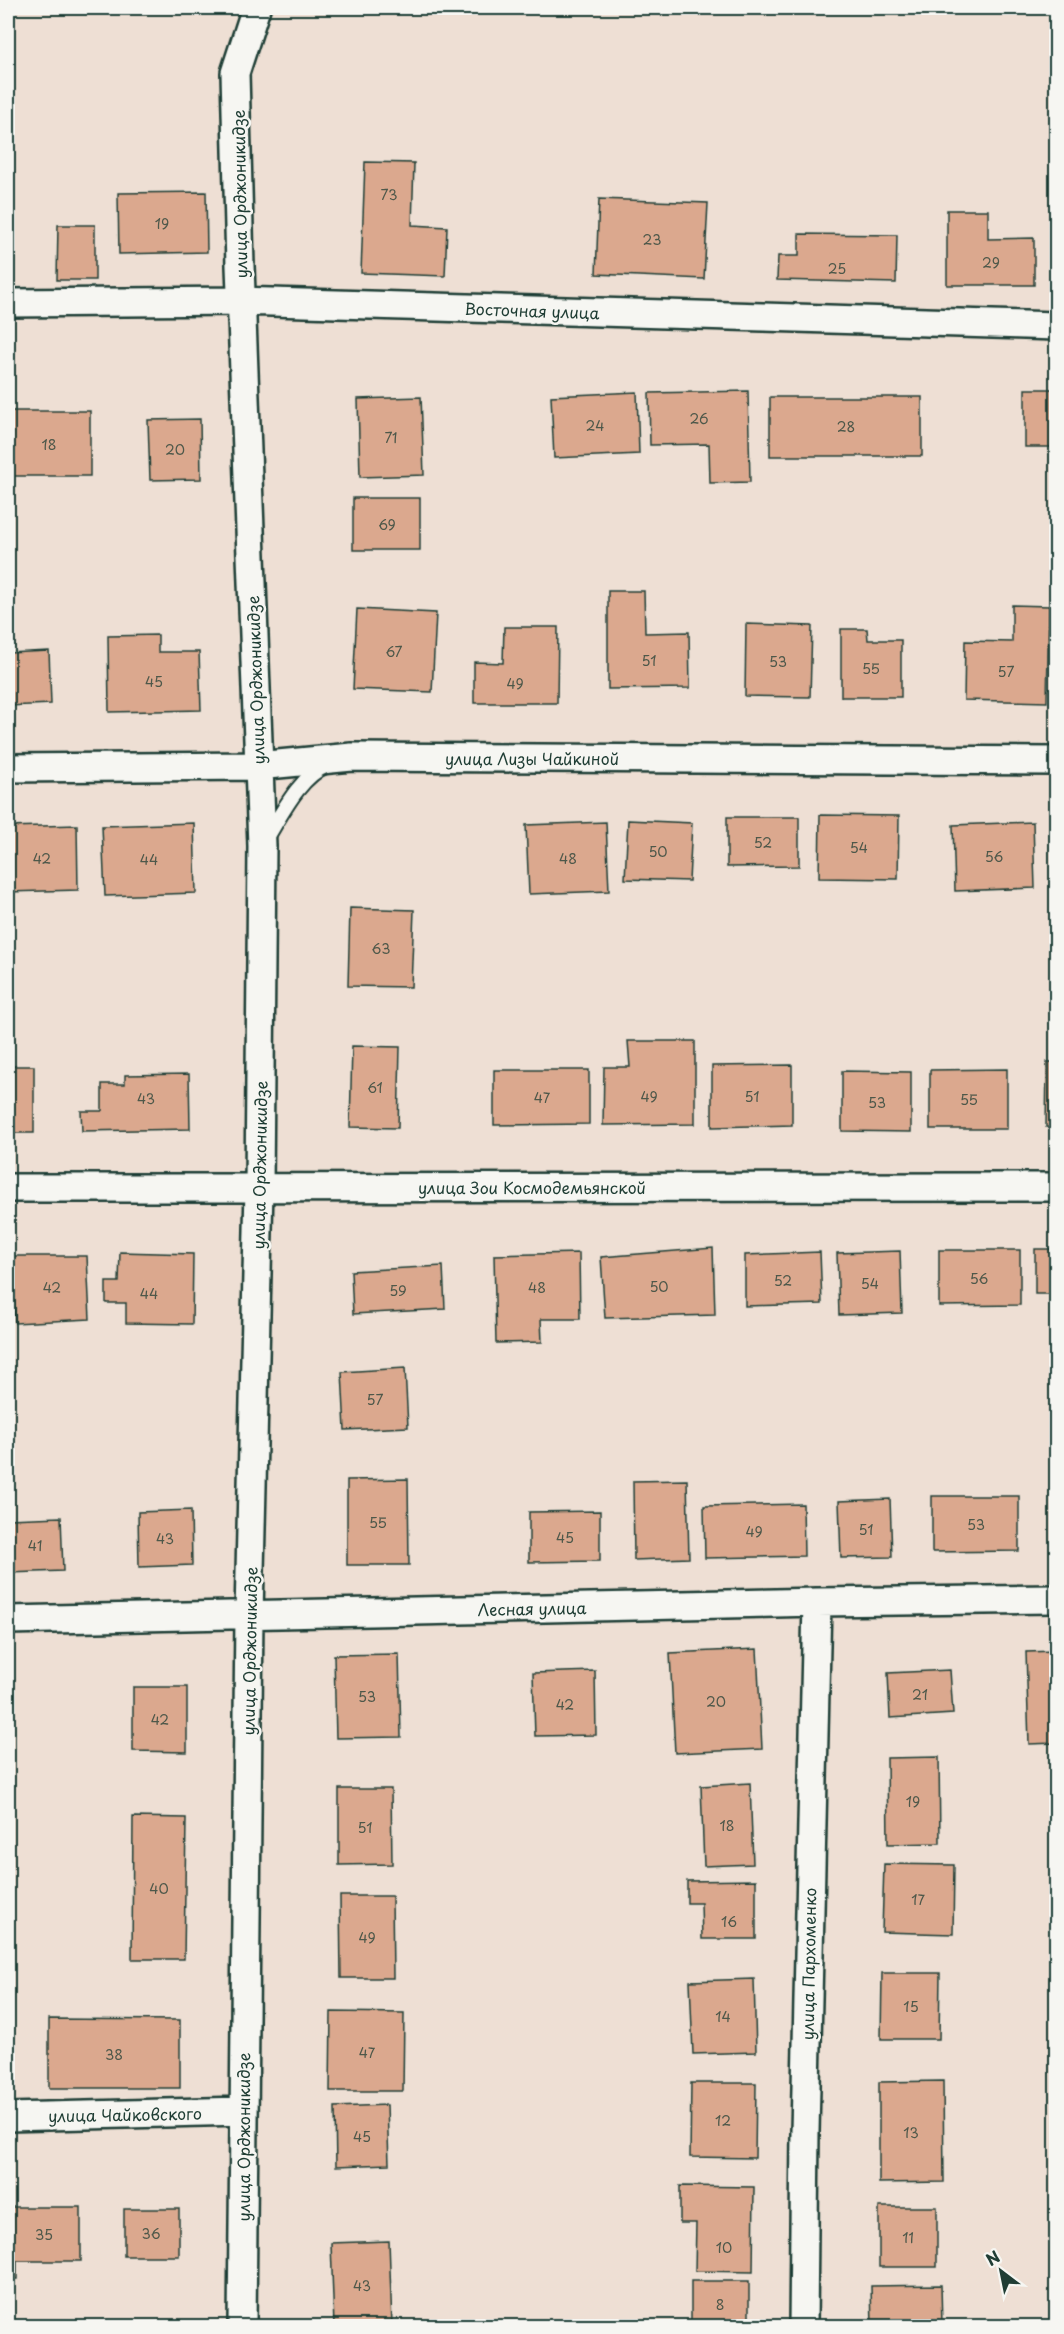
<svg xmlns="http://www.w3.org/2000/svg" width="1064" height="2334" font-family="'Playpen Sans',sans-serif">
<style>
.building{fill:#dba88e;stroke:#1f3d34;stroke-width:1.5}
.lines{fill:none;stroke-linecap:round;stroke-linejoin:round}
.lane-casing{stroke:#1f3d34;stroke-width:18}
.street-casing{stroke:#1f3d34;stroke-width:32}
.lane{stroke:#f6f6f2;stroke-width:14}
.street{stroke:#f6f6f2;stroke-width:27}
.labels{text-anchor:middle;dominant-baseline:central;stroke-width:5;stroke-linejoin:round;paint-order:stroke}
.number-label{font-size:14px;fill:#4e584a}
.street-label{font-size:16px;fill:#1f3d34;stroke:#f6f6f2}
</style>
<rect width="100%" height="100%" fill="#eedfd4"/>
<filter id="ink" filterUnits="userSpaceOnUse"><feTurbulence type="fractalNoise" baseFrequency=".0167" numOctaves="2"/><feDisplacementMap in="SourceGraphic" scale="12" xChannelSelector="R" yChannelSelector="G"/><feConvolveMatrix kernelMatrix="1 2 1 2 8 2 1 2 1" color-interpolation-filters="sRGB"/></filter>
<g filter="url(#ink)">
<path class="building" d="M365 162 414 163 412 225 447 227 445 276 361 273Z
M206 192 207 252 119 254 118 193Z
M599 199 708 203 704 279 596 274Z
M947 210H988V239L1034 238V285H947Z
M58 225H95V280H57Z
M799 234 897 235 896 283 777 280 778 256H799Z
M1025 389H1056V447H1025Z
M748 391 750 482 710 483 709 444 650 445 649 393Z
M637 392 639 454 554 458 551 396Z
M421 397 424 475 360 477 358 399Z
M770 397H922V456H770Z
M8 411H90V476H8Z
M200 419 201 479 150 480 148 420Z
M353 498H420V550H353Z
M608 591H644L645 633 689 632 690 688 608 689Z
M1012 605 1049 606 1047 702 964 700 965 641 1012 642Z
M357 609 436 613 432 692 353 689Z
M746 624 812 626 810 697 745 696Z
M504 627H558L557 703H474V662L503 663Z
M841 629H867L868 640H901V697H841Z
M158 635V652H199L201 710 109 712 108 636Z
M49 651 51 704 8 706V653Z
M820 815 899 816 898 879 819 878Z
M727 817H799V866L727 867Z
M628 820 692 823 689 881 625 879Z
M1054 820H1056V859H1054Z
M606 822 609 891 529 894 526 825Z
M1033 822 1035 888 955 891 953 825Z
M194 823 196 893 105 896 102 826Z
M77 825 78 890 8 892V827Z
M350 908 414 910 411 987 348 986Z
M628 1041H695V1124L603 1125 604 1067H630Z
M352 1046 400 1047 398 1128 350 1127Z
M1047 1062H1056V1128L1046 1127Z
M792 1065V1125L712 1127V1066Z
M8 1066H34V1133H8Z
M1007 1069V1129H930V1070Z
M494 1070H589V1124L494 1125Z
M842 1071 911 1072V1132L842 1131Z
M189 1074 190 1129 82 1131 81 1111H102V1084H125V1075Z
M713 1248 715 1315 605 1318 601 1257Z
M1035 1249H1056V1294H1035Z
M939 1250H1020V1305L939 1306Z
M900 1251 902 1313 839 1315 837 1253Z
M120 1252 193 1254 192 1324 126 1323V1303H106V1282H119Z
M820 1252 822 1304 745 1306V1255Z
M579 1253 580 1319H541L542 1342 496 1343 494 1255Z
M13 1256H87L90 1319 15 1323Z
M443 1266 445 1309 353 1314 351 1271Z
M405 1368 408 1427 345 1430 342 1372Z
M408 1479 409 1565H347V1480Z
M687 1480 689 1558 634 1560 633 1481Z
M932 1496H1019V1551L932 1552Z
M890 1499 892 1557 841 1558 839 1501Z
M803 1504 804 1556 705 1558 704 1506Z
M191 1510 192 1565 139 1567 138 1512Z
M600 1511V1561L529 1562V1512Z
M61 1517 63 1571 8 1573V1519Z
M757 1649 762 1749 675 1753 670 1653Z
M1056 1651V1743L1029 1744 1026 1652Z
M399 1654 401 1737 336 1738 334 1655Z
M950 1670 953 1714 890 1718 888 1673Z
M595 1671 596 1735 535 1736 533 1673Z
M133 1687H187V1752L133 1751Z
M939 1757 940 1843 888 1844 887 1758Z
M750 1783 753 1864 704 1866 701 1786Z
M339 1789H391L392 1864 339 1865Z
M133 1817 186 1818 184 1959H132Z
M884 1864 954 1865 953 1934 882 1932Z
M756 1880V1939H702L701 1903H687V1881Z
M340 1896H392L393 1978H341Z
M882 1973H940L939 2039H881Z
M754 1979 756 2052 693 2054 690 1981Z
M331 2012 404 2013 403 2091H330Z
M49 2019 180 2020V2088H49Z
M943 2081 944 2182 879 2183V2082Z
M691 2083H756L755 2158 690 2157Z
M387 2105 389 2164 336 2166 335 2107Z
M680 2186 754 2187 753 2272 695 2271 696 2223H680Z
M8 2207H81V2261H17V2279H8Z
M879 2207H937V2267H879Z
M124 2209H179V2256H124Z
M389 2241 392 2326H334L331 2243Z
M691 2281H749V2326H691Z
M941 2285 942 2326H872L871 2286Z"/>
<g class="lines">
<g class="lane-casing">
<path id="lane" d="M266 839C281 815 300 775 328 765"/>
</g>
<g class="street-casing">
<path id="street" d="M8 303 242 301 1056 326
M8 768 257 766 352 757 1056 761
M8 1188 1056 1187
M8 1620 817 1602 1056 1599
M8 2117 243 2111
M242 2326 249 1614 259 1188 262 846 240 266 235 73 256 8
M803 2326 805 2132 817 1602"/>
</g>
<use href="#lane" class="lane"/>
<use href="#street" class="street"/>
</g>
</g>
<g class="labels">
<g class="number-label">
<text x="389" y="194">73</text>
<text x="162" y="223">19</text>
<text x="652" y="239">23</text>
<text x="991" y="262">29</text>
<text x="837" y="268">25</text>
<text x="699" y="418">26</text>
<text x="595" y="425">24</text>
<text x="846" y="426">28</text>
<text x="391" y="437">71</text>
<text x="49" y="444">18</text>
<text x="175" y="449">20</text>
<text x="387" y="524">69</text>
<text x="394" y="651">67</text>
<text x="649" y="660">51</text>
<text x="778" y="661">53</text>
<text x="871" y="668">55</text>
<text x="1006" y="671">57</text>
<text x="154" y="681">45</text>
<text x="515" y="683">49</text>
<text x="763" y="842">52</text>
<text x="859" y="847">54</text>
<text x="658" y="851">50</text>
<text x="994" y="856">56</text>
<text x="42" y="858">42</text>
<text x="568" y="858">48</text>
<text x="149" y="859">44</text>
<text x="381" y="948">63</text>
<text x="375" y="1087">61</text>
<text x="649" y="1096">49</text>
<text x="752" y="1096">51</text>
<text x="542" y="1097">47</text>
<text x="146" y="1098">43</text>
<text x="969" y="1099">55</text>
<text x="877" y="1102">53</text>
<text x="979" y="1278">56</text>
<text x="783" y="1280">52</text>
<text x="870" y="1283">54</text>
<text x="659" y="1286">50</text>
<text x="52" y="1287">42</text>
<text x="537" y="1287">48</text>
<text x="398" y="1290">59</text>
<text x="149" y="1293">44</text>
<text x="375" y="1399">57</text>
<text x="378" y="1522">55</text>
<text x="976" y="1524">53</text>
<text x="866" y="1529">51</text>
<text x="754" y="1531">49</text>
<text x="565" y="1537">45</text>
<text x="165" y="1538">43</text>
<text x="35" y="1545">41</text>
<text x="920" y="1694">21</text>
<text x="367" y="1696">53</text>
<text x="716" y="1701">20</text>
<text x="565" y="1704">42</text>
<text x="160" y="1719">42</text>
<text x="913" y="1801">19</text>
<text x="727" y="1825">18</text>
<text x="365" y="1827">51</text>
<text x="159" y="1888">40</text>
<text x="918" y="1899">17</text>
<text x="729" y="1921">16</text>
<text x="367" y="1937">49</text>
<text x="911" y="2006">15</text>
<text x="723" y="2016">14</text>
<text x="367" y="2052">47</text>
<text x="114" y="2054">38</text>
<text x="723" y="2120">12</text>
<text x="911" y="2132">13</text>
<text x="362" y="2136">45</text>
<text x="151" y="2233">36</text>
<text x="44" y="2234">35</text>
<text x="908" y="2237">11</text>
<text x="724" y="2247">10</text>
<text x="362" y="2285">43</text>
<text x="720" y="2304">8</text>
</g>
<g class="street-label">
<text transform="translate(239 194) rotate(-91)">улица Орджоникидзе</text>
<text transform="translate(532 310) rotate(2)">Восточная улица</text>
<text transform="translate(255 680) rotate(-92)">улица Орджоникидзе</text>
<text x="532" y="758">улица Лизы Чайкиной</text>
<text transform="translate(259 1165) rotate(-89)">улица Орджоникидзе</text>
<text x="532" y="1187">улица Зои Космодемьянской</text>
<text transform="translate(532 1608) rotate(-1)">Лесная улица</text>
<text transform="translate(249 1651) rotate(-89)">улица Орджоникидзе</text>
<text transform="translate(808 1964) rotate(-89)">улица Пархоменко</text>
<text transform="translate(125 2114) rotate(-1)">улица Чайковского</text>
<text transform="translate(243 2137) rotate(-90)">улица Орджоникидзе</text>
</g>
</g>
<rect width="1064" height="2334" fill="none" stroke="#f6f6f2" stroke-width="30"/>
<rect x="15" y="15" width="1034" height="2304" fill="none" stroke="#1f3d34" stroke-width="2" filter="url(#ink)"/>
<g transform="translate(1001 2271) rotate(328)" stroke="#f6f6f2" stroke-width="4.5" paint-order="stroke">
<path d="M0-4.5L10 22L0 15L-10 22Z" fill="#1f3d34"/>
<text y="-9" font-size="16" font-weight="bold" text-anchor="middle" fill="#1f3d34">N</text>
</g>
</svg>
